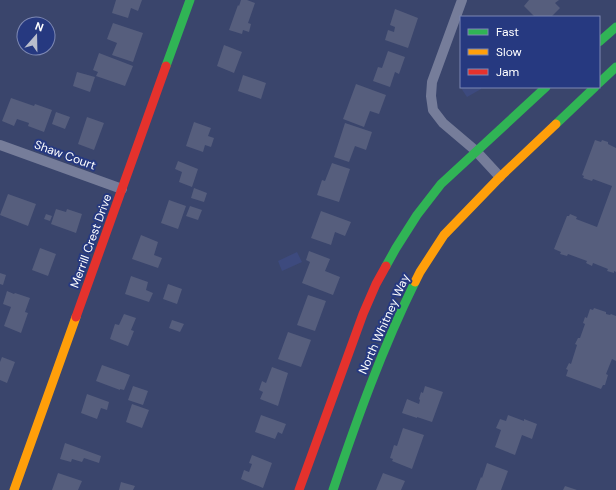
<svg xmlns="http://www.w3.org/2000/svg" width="616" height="490" font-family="'DM Sans',sans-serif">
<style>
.water{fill:#3d4a7e}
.building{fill:#565e7d}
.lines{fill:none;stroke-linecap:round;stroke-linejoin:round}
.street{stroke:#767d9a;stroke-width:10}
.fast{stroke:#30b455;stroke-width:9}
.slow{stroke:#ff9f0a;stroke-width:9}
.jam{stroke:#e5322d;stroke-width:9}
.labels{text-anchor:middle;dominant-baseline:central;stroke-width:4;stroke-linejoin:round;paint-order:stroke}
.street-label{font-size:12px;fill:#fff;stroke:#263980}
</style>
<rect width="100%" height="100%" fill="#3a456c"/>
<path class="water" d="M464 87H481V89L467 97 461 88Z
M297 252 302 262 282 271 278 261Z"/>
<path class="building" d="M116 0H142L138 11 131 8 128 18 112 13Z
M241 0H247L255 3 248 23 251 24 249 32 243 30 242 34 229 30 238 5 239 6Z
M529 0H559L555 3 560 8 551 17H535L524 6Z
M395 9 418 18 408 48 385 40 388 30 394 32 395 27 390 25Z
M113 23 143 33 133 62 112 55 117 43 107 39Z
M224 45 242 52 234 73 217 66Z
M388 51 405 57 399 74 395 72 390 87 373 81 378 67 382 68Z
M99 53 133 66 125 86 96 76 98 72 93 70Z
M77 72 95 77 90 92 73 86Z
M243 75 266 83 261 99 238 91Z
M356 84 386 95 379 114 370 111 364 127 343 119Z
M11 98 34 106 35 104 52 110 44 132 28 126 29 123 17 119 14 126 2 121Z
M56 112 70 117 65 129 52 124Z
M87 117 104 123 94 150 78 144Z
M194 122 211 128 208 136 214 138 211 147 205 145 203 152 186 146Z
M345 123 372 132 366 150 355 146 349 162 334 157Z
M595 140 601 142 602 140 608 142V144L616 148V272L614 271V273L607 271 608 269 593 263 592 266 586 263 587 261 568 254 567 256 560 254 561 252 554 249 567 216H569L570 214 577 217 576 219 597 227 612 186 593 179 592 181 583 178 584 176 582 175Z
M178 161 198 169 192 187 179 182 182 172 175 169Z
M332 163 350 169 339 202 317 195 322 180 325 181Z
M194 188 207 193 204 202 191 198Z
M8 194 36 204 28 226 0 215Z
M169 200 186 206 178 229 161 223Z
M190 206 202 210 198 220 186 216Z
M56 209 66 212 67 209 82 214 76 233 51 224Z
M321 211 351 222 345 236 335 232 331 245 311 238Z
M46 214 52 216 50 221 44 219Z
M141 235 158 242 154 255 162 258 158 268 132 259Z
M40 248 56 254 48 276 32 270Z
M309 251 330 259 325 271 340 277 333 295 302 283 310 262 306 260Z
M0 273 6 275 3 285 0 284Z
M131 276 148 282 146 290 153 293 149 302 125 294Z
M168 284 182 289 177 304 163 299Z
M7 291 14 294 15 293 30 298 25 312 28 313 21 333 4 326 11 307 3 304Z
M308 295 326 301 315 331 297 325Z
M594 308 606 312V314L610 315 611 314 616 316V361L612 359 606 374 608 375 605 385H603L601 389 566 376 568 370 566 369 569 363 571 364 577 345 575 344 578 338H580L585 324 583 323 585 317 587 318 590 309 593 310Z
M124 314 136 318 131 330 134 331 128 346 110 339 115 324 119 325Z
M172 320 184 324 180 332 169 328Z
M288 332 311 340 301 367 278 359Z
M2 357 15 362 7 383 0 380V362Z
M102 365 130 375 124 390 120 389V390L96 381Z
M272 367 288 373 278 406 260 399 263 392 259 390 262 381 266 383Z
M133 386 148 391 143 405 128 400Z
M425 386 443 392 432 422 417 417V418L402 413 407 399 419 404 420 400 419 399 421 392 423 393Z
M87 394 109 402 107 410 101 408 97 419 81 413Z
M132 404 149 410 142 428 126 422Z
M261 415 286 424 282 434 278 432 275 439 255 432Z
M508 415 524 421V419L537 424 532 439 522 435 515 455 495 447 501 430 496 428 500 419 506 421Z
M403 428 424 435 412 469 392 461 393 459 390 458 394 445 397 446Z
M65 443 101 456 99 463 84 458 82 462 72 459 71 462 60 459Z
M252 455 272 463 263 488 241 479 244 470 249 472 252 464 249 463Z
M487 463 508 471 501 490H476L481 477 482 478Z
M58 473 82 481 78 490H52Z
M383 473 405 481 401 490H376Z
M121 482 135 486 133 490H119Z
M565 486 577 490H563Z"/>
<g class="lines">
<path class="street" d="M462 0 432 82 431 96 433 110 443 123 476 151 500 177
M0 145 122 189"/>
<path class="fast" d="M599 42 616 27
M166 66 190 0
M599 83 616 67
M556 124 595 87
M386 266 396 248 417 215 441 184 546 87
M333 490C357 419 382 349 415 282"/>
<path class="slow" d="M415 282 420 272 444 235 500 177 556 124
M14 490 76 317"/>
<path class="jam" d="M76 317 166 66
M299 490 363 314 376 284 386 266"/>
</g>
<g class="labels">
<g class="street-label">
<text transform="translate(65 155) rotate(20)">Shaw Court</text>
<text transform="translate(91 241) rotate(-70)">Merrill Crest Drive</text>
<text transform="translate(384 324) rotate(-66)">North Whitney Way</text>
</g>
</g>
<rect x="460" y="16" width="140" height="72" fill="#263980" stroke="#7d88b3"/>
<rect x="468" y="29" width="20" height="6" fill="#30b455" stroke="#7d88b3"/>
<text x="496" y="36" font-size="12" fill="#ffffff">Fast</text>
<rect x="468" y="49" width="20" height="6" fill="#ff9f0a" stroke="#7d88b3"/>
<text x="496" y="56" font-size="12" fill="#ffffff">Slow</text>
<rect x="468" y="69" width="20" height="6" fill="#e5322d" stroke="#7d88b3"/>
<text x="496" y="76" font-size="12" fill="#ffffff">Jam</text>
<g transform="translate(36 36) rotate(20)"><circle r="19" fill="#263980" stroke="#7d88b3"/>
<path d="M0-3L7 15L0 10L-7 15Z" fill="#babecc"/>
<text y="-6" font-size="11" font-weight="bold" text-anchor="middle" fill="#ffffff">N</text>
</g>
</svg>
